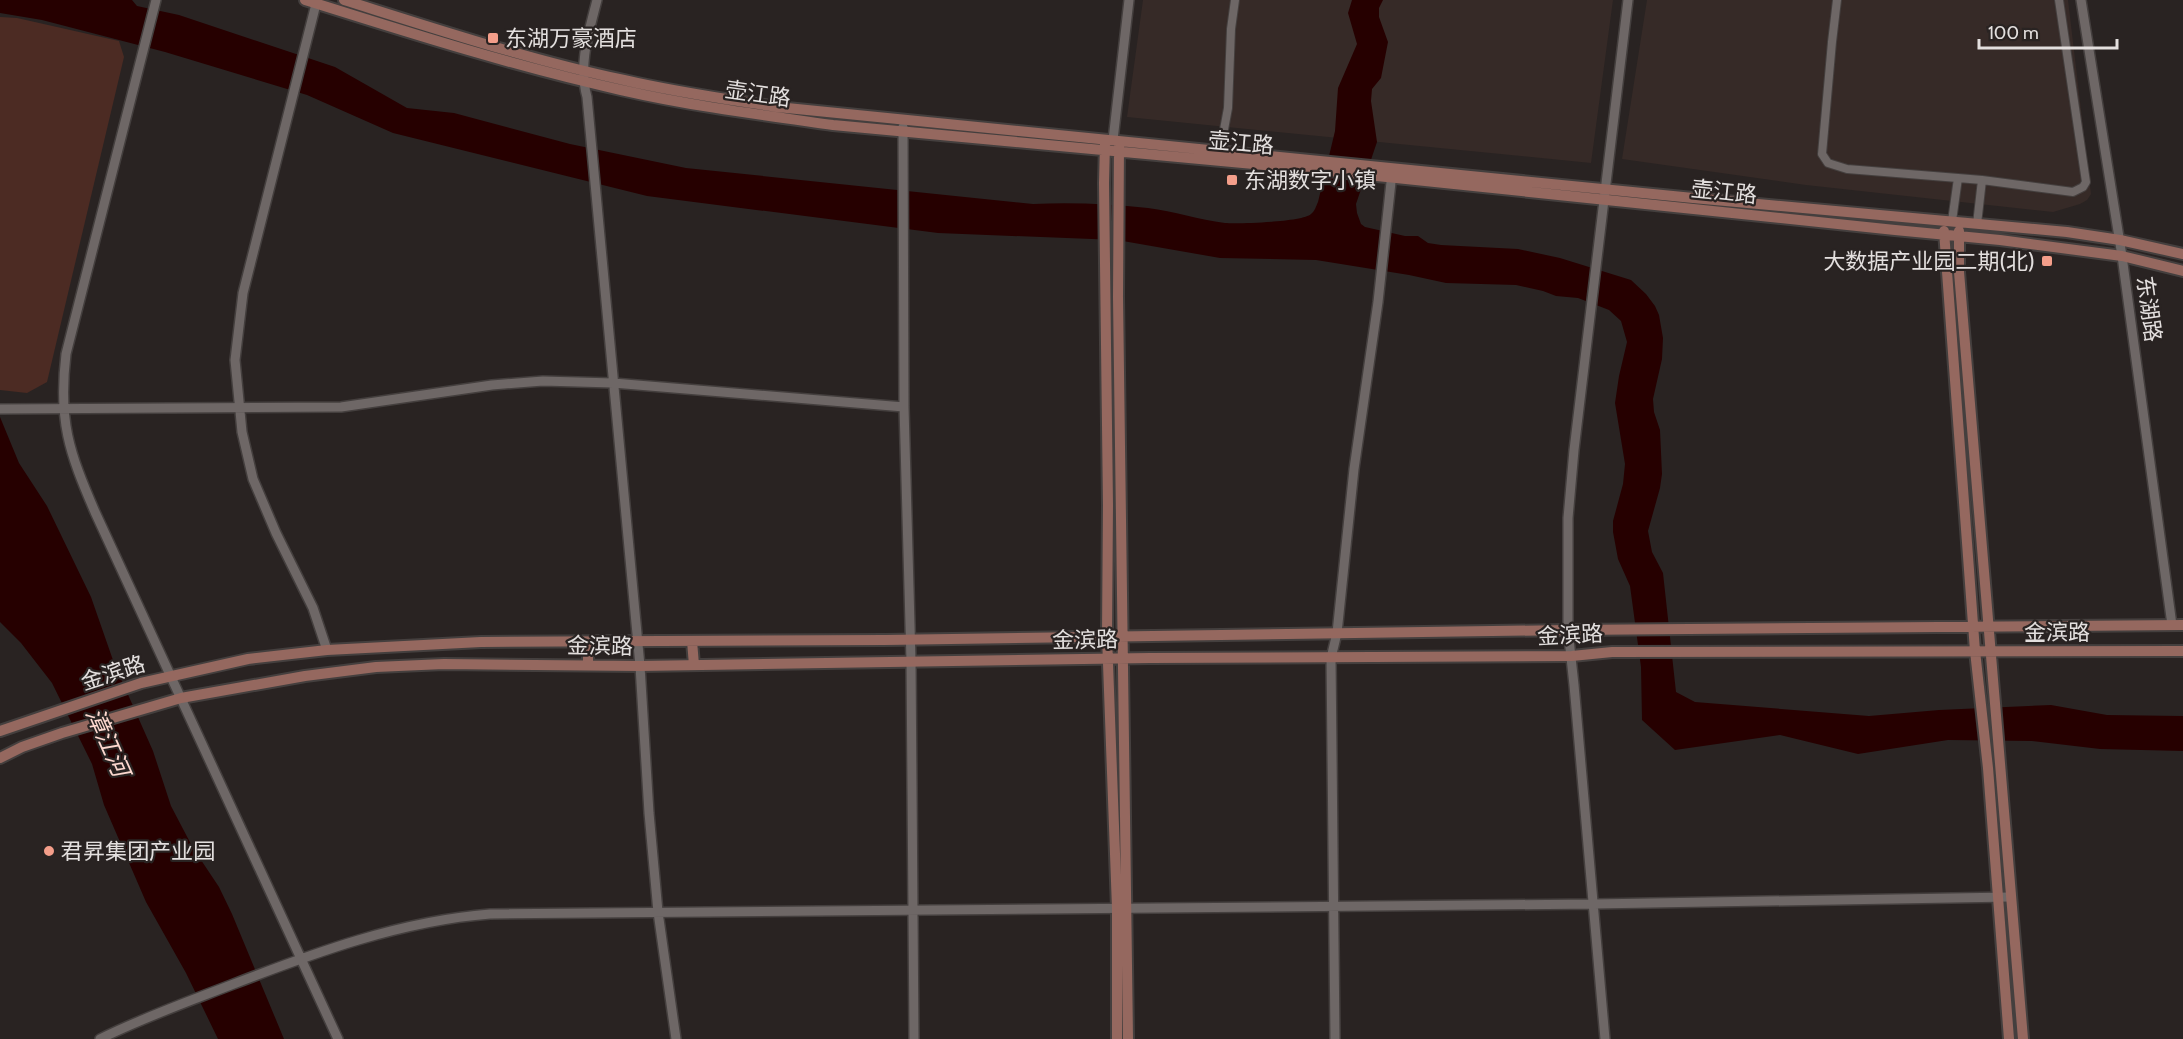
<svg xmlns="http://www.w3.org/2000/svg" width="2183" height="1039" font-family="Cabin,'Noto Sans SC',sans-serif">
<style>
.built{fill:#362a27}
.green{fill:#4c2b23}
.water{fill:#260000}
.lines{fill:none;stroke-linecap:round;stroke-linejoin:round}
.minor-casing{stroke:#443f3e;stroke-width:10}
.tertiary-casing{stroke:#443f3e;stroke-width:12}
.secondary-casing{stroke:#443f3e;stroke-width:14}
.minor{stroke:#6e6766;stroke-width:8}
.tertiary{stroke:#6e6766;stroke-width:9}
.secondary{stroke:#95685f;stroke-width:10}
.poi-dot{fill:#f49e8a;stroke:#292322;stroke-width:2}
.labels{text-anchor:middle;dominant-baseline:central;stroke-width:4.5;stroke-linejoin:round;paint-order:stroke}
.poi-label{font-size:22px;fill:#e3dfde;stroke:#292322;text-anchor:start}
.street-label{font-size:22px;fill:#e3dfde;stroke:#292322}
.water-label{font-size:24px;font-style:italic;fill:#fdd8cf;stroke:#292322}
</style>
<rect width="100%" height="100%" fill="#292322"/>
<path class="built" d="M1143 0H1613L1591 163 1127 117Z
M1647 0H2068L2091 194 2087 200 2080 204 2053 212 1806 185 1622 159Z"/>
<path class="green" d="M0 17 17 18 119 41 124 57 47 382 27 393 0 390Z"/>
<path class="water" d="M0 0H132L137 6 179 15 335 67 407 108 454 113 570 144 686 168 1033 204C1072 202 1110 204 1148 208 1174 211 1199 220 1225 223 1239 224 1303 222 1311 214 1315 211 1316 206 1318 202L1335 131 1338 88 1357 44 1348 13 1352 0H1383L1379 8V17L1388 42 1381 78 1372 89 1371 101 1377 142 1356 204 1357 213 1361 224 1365 227 1405 236H1418L1428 243 1441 245 1518 249 1560 258 1631 280 1646 294 1655 306 1659 315 1663 338 1662 359 1653 399 1654 412 1660 430 1662 474 1660 488 1648 531 1652 552 1663 573 1676 692 1695 702 1869 716 1939 710 2051 705 2107 715 2183 716V751L2100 749 2032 741 1948 740 1858 754 1780 735 1675 750 1642 720 1641 667 1630 586 1618 559 1613 532V521L1623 484 1625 464 1615 403 1619 376 1627 342 1621 321 1609 310 1578 298 1556 296 1543 291 1516 285 1446 283 1409 275 1316 260 1220 258 1117 240 938 233 647 196 393 133 307 95 165 52 42 20 0 13Z
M0 417 19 463 47 506 91 597 114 663 153 751 171 806 193 848 219 887 232 914 284 1039H218L186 973 146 902 104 805 92 764 52 683 21 643 0 622Z"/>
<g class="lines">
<g class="minor-casing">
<path id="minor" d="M1837 0 1832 42 1822 154 1828 163 1847 169 1958 178
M1220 151 1228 108 1231 29 1235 0
M1982 180 2073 192 2083 187 2086 182 2059 0
M1952 221 1958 178 1982 180 1977 224"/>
</g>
<g class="tertiary-casing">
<path id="tertiary" d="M156 0 66 354C58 421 69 452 95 512L338 1039
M317 0 243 293 235 360 242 432 253 479 276 533 313 608 327 650
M597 0C589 32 578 65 587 97L640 666 649 813 658 912 676 1039
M2081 0 2122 256 2172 625
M903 127 904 407 911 661 914 1039
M1113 140 1129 0
M0 409 341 407 492 385 543 381 613 383 904 407
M100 1039C142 1018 187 1002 231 985 314 953 400 921 490 914L1594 904 2010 897
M1335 1039 1331 658 1337 633 1354 469 1378 302 1392 173
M1605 1039 1574 685 1568 630V518L1574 450 1628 0"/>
</g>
<g class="secondary-casing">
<path id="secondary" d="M305 0C410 33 514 66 621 90 691 106 762 115 833 125L1319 170 1895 230 2000 240 2122 256 2183 271
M344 0C436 29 530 60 624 80 675 92 726 99 777 107L1693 198 2067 232 2120 240 2183 254
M1105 143 1104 183 1108 505 1107 636 1117 908V1039
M1119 145 1118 297 1128 1039
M1944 231 1975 651 1988 768 2009 1039
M1959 231V272L2023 1039
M692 641 694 665
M588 642V664
M0 731 141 683 248 659 327 650 481 642 885 640 1568 630 2183 625
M0 758 22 747 62 733 181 698 305 676 376 667 444 664 640 666 1150 658 1572 656 1612 652 2183 651"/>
</g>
<use href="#minor" class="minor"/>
<use href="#tertiary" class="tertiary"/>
<use href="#secondary" class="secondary"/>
</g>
<g class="poi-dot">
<rect x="487" y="32" width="12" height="12" rx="3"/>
<rect x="1226" y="174" width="12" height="12" rx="3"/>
<rect x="2041" y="255" width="12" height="12" rx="3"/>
<circle cx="49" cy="851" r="6"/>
</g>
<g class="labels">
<g class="poi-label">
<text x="505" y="38">东湖万豪酒店</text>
<text x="1244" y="180">东湖数字小镇</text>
<text x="2035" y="261" text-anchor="end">大数据产业园二期(北)</text>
<text x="61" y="851">君昇集团产业园</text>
</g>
<g class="street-label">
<text transform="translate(758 94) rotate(8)">壶江路</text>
<text transform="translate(1241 143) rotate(5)">壶江路</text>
<text transform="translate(1724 192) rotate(6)">壶江路</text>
<text transform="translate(2149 309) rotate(82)">东湖路</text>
<text x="2057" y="632">金滨路</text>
<text transform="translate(1570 635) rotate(-3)">金滨路</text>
<text transform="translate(1085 640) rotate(-1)">金滨路</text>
<text transform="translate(600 646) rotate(1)">金滨路</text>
<text transform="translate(113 673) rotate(-18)">金滨路</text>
</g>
<g class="water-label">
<text transform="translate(108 742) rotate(66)">漳江河</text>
</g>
</g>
<path d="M1979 39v9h138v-9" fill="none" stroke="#e3dfde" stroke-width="3"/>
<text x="1988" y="39" font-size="18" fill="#e3dfde" stroke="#292322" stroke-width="4.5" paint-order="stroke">100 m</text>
</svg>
